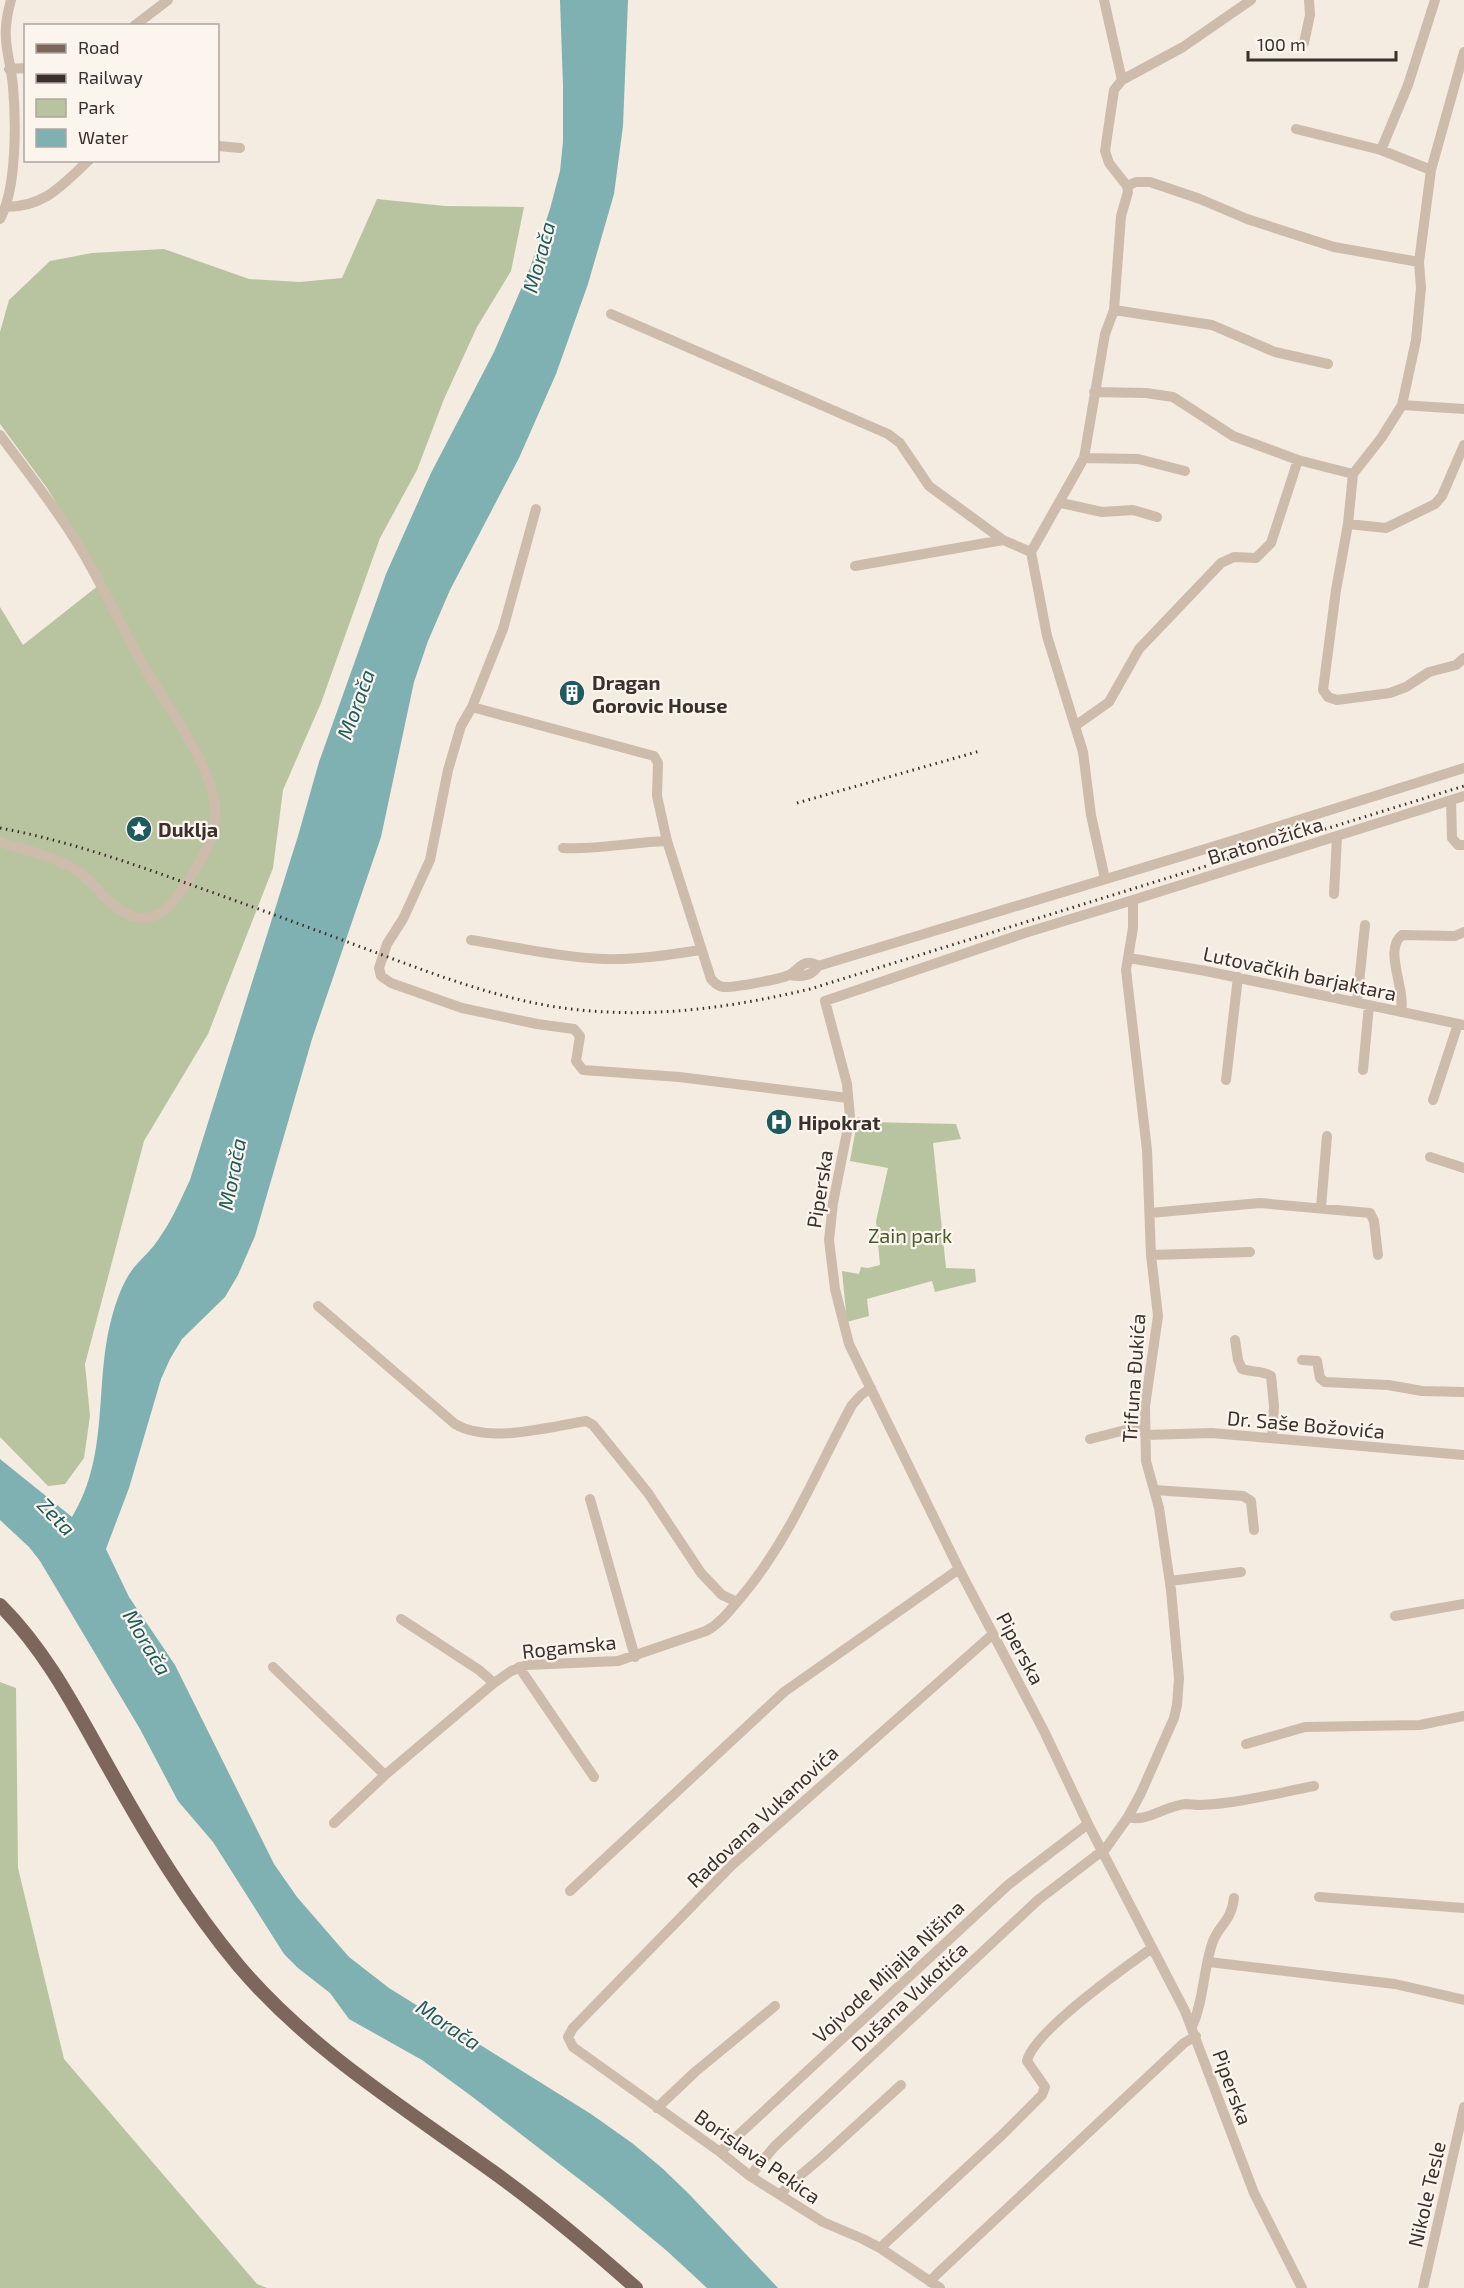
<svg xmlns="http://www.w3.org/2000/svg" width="1464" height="2288" font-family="'Exo 2',sans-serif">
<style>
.green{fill:#b8c4a0}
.water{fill:#7fb0b2}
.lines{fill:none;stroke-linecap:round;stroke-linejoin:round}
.minor{stroke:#cdbbac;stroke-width:10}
.major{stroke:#7d675c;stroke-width:14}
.rail{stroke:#3b302b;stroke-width:3;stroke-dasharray:1.5 4.5;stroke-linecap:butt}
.labels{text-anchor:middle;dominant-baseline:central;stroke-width:4.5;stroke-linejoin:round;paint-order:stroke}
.poi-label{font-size:20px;font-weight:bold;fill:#3b302b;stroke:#fbf5ee;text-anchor:start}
.street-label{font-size:20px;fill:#3b302b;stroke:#fbf5ee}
.park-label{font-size:20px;fill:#4a5a2e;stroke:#fbf5ee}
.water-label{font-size:21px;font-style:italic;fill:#1f5a5e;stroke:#fbf5ee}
</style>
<rect width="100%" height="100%" fill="#f4ebe1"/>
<path class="green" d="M377 199 445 206 524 207 511 271 477 327 444 399 417 470 380 538 321 703 283 790 273 868 208 1034 144 1141 85 1364 90 1416 84 1458 65 1484 48 1486 0 1437V607L23 645 104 581 47 488 0 424V332L9 300 50 261 92 253 164 249 249 279 300 282 342 278Z
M858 1117 868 1122 956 1124 961 1139 933 1143 946 1268 975 1269 976 1282 935 1292 932 1281 867 1299 869 1316 847 1322 842 1271 859 1274 861 1267 868 1268 880 1265 876 1221 888 1168 850 1161Z
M0 1682 16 1688 18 1868 64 2059 257 2284 267 2288H0Z"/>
<path class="water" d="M560 0H628L623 126 614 194 588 284 556 374 519 458 450 590 428 641 414 682 381 837 312 1039 255 1236 238 1275 225 1297 182 1339 170 1359 161 1379 129 1488 106 1549 129 1597 175 1665 274 1864 297 1897 349 1957 389 1988 591 2114 632 2143 662 2168 689 2194 778 2288H707L667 2251 601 2196 470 2095 422 2060 349 2019 330 1993 298 1968 284 1954 213 1842 178 1801 140 1729 40 1561 29 1547 0 1520V1459L72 1517C111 1453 93 1381 113 1313 118 1296 125 1277 137 1264 144 1256 152 1249 158 1240 171 1222 180 1201 190 1180L298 836 319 762 386 574 431 473 494 352 530 268 550 209 560 171 563 142V86Z"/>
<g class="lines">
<path class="minor" d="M1104 0 1122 80
M134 26 168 0
M1304 43 1310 15 1309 0
M1464 52 1431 170 1419 262 1421 288 1416 340 1402 405 1382 437 1353 474 1348 524 1336 590 1323 690 1328 697 1337 700 1390 693 1406 687 1429 672 1456 665 1464 658
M9 69 26 68
M1296 129 1381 150 1431 170
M218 146 240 148
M1381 150 1408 85 1435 0
M1127 186 1136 182H1150L1200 199 1247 219 1334 247 1419 262
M5 207C45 207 62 185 89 160
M0 219C17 188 16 121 13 86 9 50 0 39 11 0
M1114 310 1212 325 1275 352 1328 364
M611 314 888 434 900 443 929 486 1003 540 1031 552
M1094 392 1146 393 1173 397 1233 436 1298 460 1353 474
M1402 405 1464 409
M0 435C25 469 52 503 74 538 101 580 120 627 146 670 168 707 211 764 215 806 217 834 203 858 188 881 178 896 166 917 145 918 117 919 100 888 80 873 57 856 26 851 0 842
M1084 458 1138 459 1185 471
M1061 503 1102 512 1133 510 1157 517
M536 509 503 629 472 707 461 726 448 770 430 860 403 919 387 944 379 968 381 976 391 983 462 1008 537 1024 574 1029 580 1036 576 1061 583 1070 679 1077 848 1098
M1348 524 1386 528 1435 504 1442 496 1464 445
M855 566 1003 540
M472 707 654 756 658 763 657 796 667 841 711 979C715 983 717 986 723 987 733 988 781 979 789 975 800 969 804 957 818 966L1225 843 1464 768
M1075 726 1109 702 1139 649 1221 563 1234 557 1256 558 1271 543 1298 460
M1451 800 1452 838 1458 845H1464
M563 848C598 850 632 842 667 841
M1105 879 1091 815 1083 752 1047 636 1031 552 1084 458 1105 334 1114 310 1121 216 1128 192 1127 186 1109 163 1105 151 1114 90 1122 80 1183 47 1251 0
M1334 894 1337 837
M1133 900 1028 932 825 1001 847 1084 850 1117 833 1203 829 1240 835 1289 849 1344 959 1569 1044 1731 1088 1824 1185 2011 1254 2193 1302 2288
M471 940C515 947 559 957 604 959 636 960 669 955 700 950
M1129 958 1206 971 1464 1025
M789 975C801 977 811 977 818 966
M1357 1002 1365 925
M1401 1012C1406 988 1383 950 1402 935L1455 936 1464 932
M1363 1070 1369 1005
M1226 1080 1238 977
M1433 1100 1458 1024
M1430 1157 1464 1168
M1321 1207 1327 1136
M1150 1213 1260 1203 1370 1213 1374 1221 1378 1255
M1151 1255 1250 1252
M318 1306 455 1424C489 1444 548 1427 586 1421L593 1425 648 1493 701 1573 722 1595 737 1602
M1235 1340 1238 1360 1242 1369C1250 1372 1265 1371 1271 1376L1274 1406 1272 1438
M1302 1360 1317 1361 1320 1378 1325 1382 1388 1385 1422 1391 1464 1392
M1145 1435 1212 1433 1464 1455
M1090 1439 1145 1425
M1154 1490 1243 1496 1251 1501 1254 1530
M590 1499 635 1657
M1170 1581 1241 1572
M1395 1616 1464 1604
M401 1619 479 1670 494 1683
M273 1667 385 1775
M519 1667 594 1777
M1246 1744 1305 1727 1420 1725 1464 1716
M1128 1817C1147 1823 1166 1805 1186 1804 1190 1804 1195 1805 1199 1805 1237 1804 1277 1793 1314 1786
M334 1823 385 1775 494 1683 511 1671 527 1665 618 1661 706 1631C721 1623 731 1609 742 1596 790 1539 817 1469 852 1405L861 1395 871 1388
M570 1891 784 1692 959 1569
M1319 1897 1464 1908
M1209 1962 1395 1984 1464 2000
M1192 2027C1204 2000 1203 1971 1212 1944 1218 1925 1231 1923 1234 1898
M657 2108 695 2072 775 2006
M720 2152 1008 1885 1088 1824
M750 2176 774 2147 1038 1900 1106 1848 1128 1817 1141 1793 1174 1718 1177 1705 1179 1678 1171 1590 1159 1508 1146 1461 1145 1406 1158 1316 1151 1255 1147 1150 1126 970 1133 928V900L1464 796
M780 2195 790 2184 822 2157 901 2085
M880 2248 1002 2135 1042 2095 1045 2087 1027 2061C1034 2031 1125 1967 1152 1948
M930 2282 937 2274 1184 2043 1196 2036
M940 2288 880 2248 863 2239 823 2222 750 2176 720 2152 573 2047 568 2037 573 2028 731 1866 993 1634
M1423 2288 1464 2107"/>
<path class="major" d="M0 1605C48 1653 77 1712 110 1770 148 1838 188 1905 238 1965 310 2050 403 2107 492 2171 542 2207 590 2247 636 2288"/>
<path class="rail" d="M797 803 980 751
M0 828C64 840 125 861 186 883 248 905 308 927 369 950 442 977 512 1005 591 1011 665 1017 738 1006 810 989L1464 786"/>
</g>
<defs>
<g id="building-disc" transform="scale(1.35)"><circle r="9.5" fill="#1f5a5e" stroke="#fbf5ee"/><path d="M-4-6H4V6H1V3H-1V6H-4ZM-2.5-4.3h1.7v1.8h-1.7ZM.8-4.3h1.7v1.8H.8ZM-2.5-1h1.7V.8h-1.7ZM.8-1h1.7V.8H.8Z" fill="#fff"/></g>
<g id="sight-disc" transform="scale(1.35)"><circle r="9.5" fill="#1f5a5e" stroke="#fbf5ee"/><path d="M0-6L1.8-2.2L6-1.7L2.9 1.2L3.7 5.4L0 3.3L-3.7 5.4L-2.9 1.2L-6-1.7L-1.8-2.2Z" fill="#fff"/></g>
<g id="hospital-disc" transform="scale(1.35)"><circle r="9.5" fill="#1f5a5e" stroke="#fbf5ee"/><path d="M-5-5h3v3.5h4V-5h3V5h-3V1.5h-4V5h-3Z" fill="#fff"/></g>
</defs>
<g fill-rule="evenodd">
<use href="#building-disc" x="572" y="693"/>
<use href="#sight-disc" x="139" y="829"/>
<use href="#hospital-disc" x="779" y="1122"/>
</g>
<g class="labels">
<g class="poi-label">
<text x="592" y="682">Dragan<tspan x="592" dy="23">Gorovic House</tspan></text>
<text x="158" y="829">Duklja</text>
<text x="798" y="1122">Hipokrat</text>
</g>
<g class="street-label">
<text transform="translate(1265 840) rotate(-17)">Bratonožićka</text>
<text transform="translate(1300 973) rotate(12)">Lutovačkih barjaktara</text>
<text transform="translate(819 1189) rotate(-81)">Piperska</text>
<text transform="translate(1133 1378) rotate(-86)">Trifuna Đukića</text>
<text transform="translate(1306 1424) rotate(5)">Dr. Saše Božovića</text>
<text transform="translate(569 1646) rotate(-6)">Rogamska</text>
<text transform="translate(1021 1648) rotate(62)">Piperska</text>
<text transform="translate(762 1816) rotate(-43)">Radovana Vukanovića</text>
<text transform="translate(888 1971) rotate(-43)">Vojvode Mijajla Nišina</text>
<text transform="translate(909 1996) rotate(-43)">Dušana Vukotića</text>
<text transform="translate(1233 2087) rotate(70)">Piperska</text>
<text transform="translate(758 2156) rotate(35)">Borislava Pekica</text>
<text transform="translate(1426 2194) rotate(-77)">Nikole Tesle</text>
</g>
<g class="park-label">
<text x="910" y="1235">Zain park</text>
</g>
<g class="water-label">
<text transform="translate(538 257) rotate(-75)">Morača</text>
<text transform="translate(355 704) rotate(-70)">Morača</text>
<text transform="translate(231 1174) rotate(-79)">Morača</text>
<text transform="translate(57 1516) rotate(46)">Zeta</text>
<text transform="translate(148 1642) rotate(59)">Morača</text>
<text transform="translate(449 2024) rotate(34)">Morača</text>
</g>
</g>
<rect x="24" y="24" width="195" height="138" fill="#fbf5ee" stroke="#aea6a0" stroke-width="1.5"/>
<rect x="36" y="44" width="30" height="9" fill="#7d675c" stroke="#aea6a0" stroke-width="1.5"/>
<text x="78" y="54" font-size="18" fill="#3b302b">Road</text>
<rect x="36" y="74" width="30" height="9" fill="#3b302b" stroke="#aea6a0" stroke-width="1.5"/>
<text x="78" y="84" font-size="18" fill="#3b302b">Railway</text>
<rect x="36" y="99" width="30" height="18" fill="#b8c4a0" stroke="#aea6a0" stroke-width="1.5"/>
<text x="78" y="114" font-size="18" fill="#3b302b">Park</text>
<rect x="36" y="129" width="30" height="18" fill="#7fb0b2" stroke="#aea6a0" stroke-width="1.5"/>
<text x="78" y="144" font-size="18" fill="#3b302b">Water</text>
<path d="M1248 51v9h148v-9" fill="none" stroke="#3b302b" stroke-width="3"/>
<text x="1257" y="51" font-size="18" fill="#3b302b" stroke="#fbf5ee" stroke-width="4.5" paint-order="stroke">100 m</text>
</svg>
